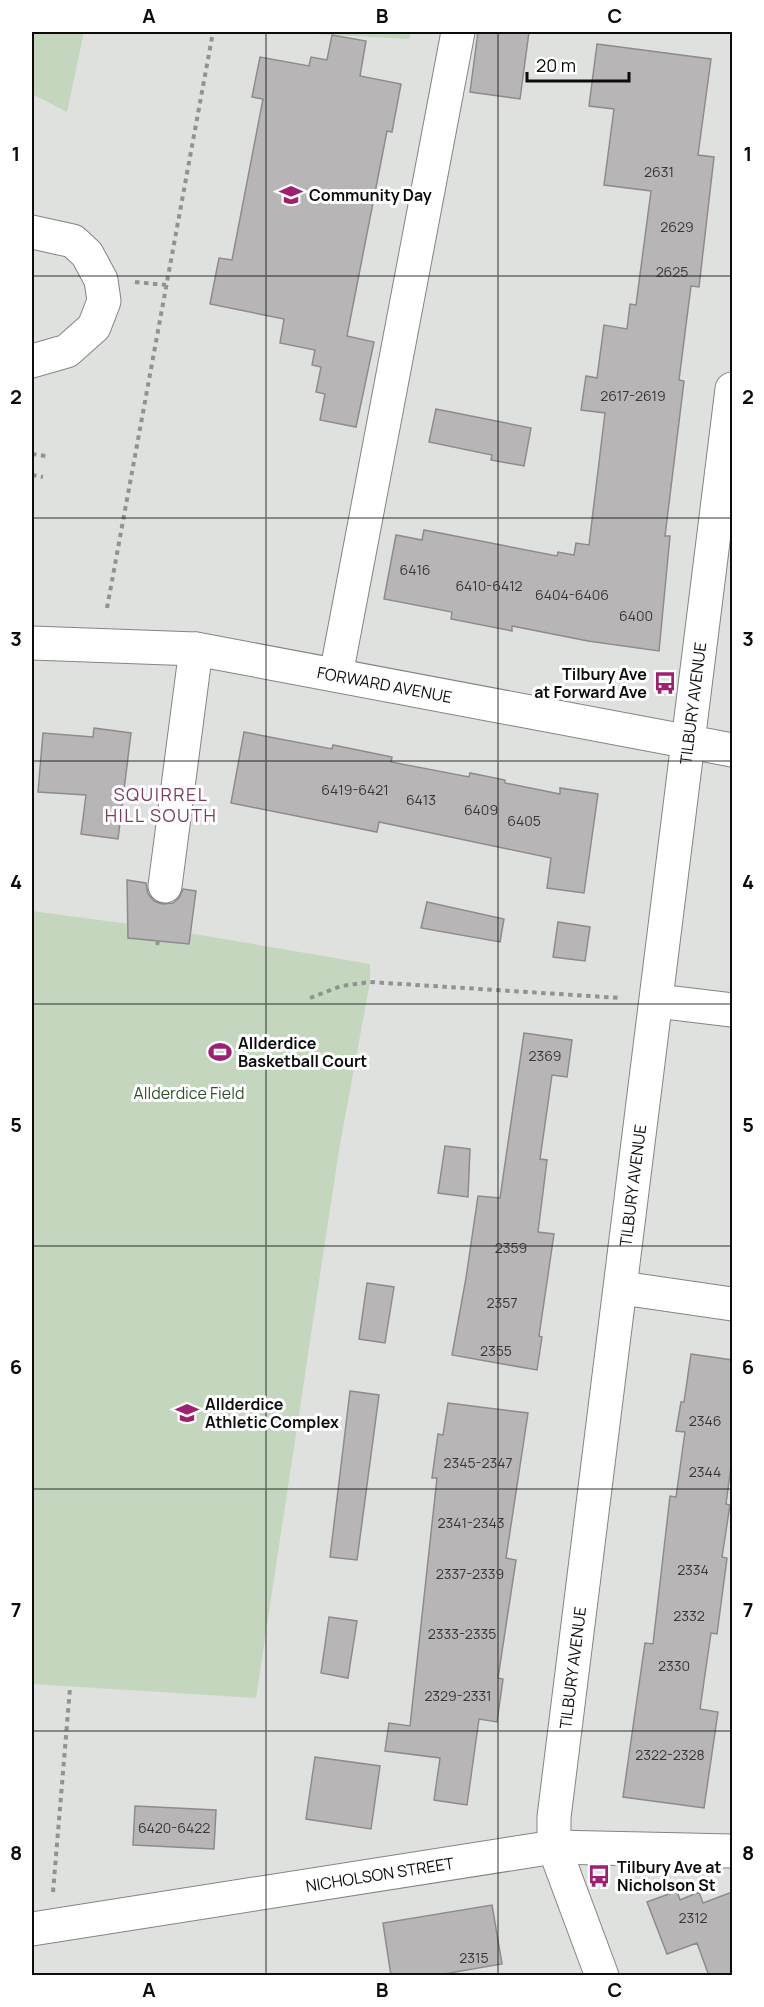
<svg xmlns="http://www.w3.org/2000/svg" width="764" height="2007" font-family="Manrope,sans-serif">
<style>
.green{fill:#c4d6be}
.building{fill:#b8b5b7;stroke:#8f8b8d;stroke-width:1.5}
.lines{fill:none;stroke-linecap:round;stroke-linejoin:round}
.minor-casing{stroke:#838582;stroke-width:35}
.major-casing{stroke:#838582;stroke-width:35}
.path{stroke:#919390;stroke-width:4;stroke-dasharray:4.5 4.5;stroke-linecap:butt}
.minor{stroke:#fff;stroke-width:33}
.major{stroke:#fff;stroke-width:33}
.grid{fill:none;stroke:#0b0c0b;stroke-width:1.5;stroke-opacity:0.55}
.labels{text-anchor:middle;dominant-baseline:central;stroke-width:6;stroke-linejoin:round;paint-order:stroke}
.number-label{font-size:14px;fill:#363636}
.poi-label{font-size:16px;font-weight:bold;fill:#0b0c0b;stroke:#fff;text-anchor:start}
.street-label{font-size:16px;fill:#0b0c0b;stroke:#fff}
.park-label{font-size:16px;fill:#325028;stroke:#fff}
.neighbourhood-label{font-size:18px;letter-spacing:1.5px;fill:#7c3c60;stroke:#fff}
.neatline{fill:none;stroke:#0b0c0b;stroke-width:2}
.grid-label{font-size:20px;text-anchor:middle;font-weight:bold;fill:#0b0c0b}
</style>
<rect width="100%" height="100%" fill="#dfe1de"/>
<path class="green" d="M32 32H84L67 112 32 94Z
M278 32H411L409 39Z
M32 911 159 928 370 964V982L339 1150 256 1698 32 1684Z"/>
<path class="building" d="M478 32H529L520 99 470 92Z
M332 35 366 41 360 76 401 84 392 132 387 131 347 336 374 342 356 427 320 420 325 394 316 392 321 367 312 365 315 350 280 343 284 319 210 304 219 258 232 260 263 99 252 97 260 57 309 66 311 57 327 60Z
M597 44 711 59 698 155 714 157 699 287 691 286 679 380 684 381 665 536H670L659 651 588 641 512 626V631L451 619 452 612 384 599 396 535 422 540 424 530 557 556 558 552 574 555 576 543 589 545 605 413 581 410 586 376 597 378 604 325 627 329 630 304 636 305 651 191 604 185 614 109 589 106Z
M436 409 531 428 524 466 491 460 492 455 429 442Z
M94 728 131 733 118 839 81 834 86 795 38 792 43 733 93 737Z
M244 732 332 749 333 745 392 757 391 762 469 777 470 773 505 780V783L560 794V788L598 794 584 893 547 888 551 858 379 822 377 832 231 803Z
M127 880 146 883 148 894 154 901 162 904 173 903 179 898 183 889 196 891 189 944 128 938Z
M427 902 504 919 500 942 421 928Z
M558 922 590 927 585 961 553 957Z
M524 1033 572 1040 567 1077 552 1075 540 1159 547 1160 538 1232 554 1234 539 1336 542 1337 537 1370 452 1355 466 1278 478 1196 500 1198Z
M445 1146 470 1149 468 1197 438 1193Z
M367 1283 394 1287 385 1343 359 1339Z
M691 1354 732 1360V1459L726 1504 730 1505 722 1557 727 1558 717 1634 711 1633 700 1709 718 1712 704 1808 623 1797 645 1643 653 1644 670 1496 676 1497 685 1432 676 1431 681 1402H684Z
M350 1391 379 1395 357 1560 330 1557Z
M448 1403 528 1413 506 1558 516 1560 498 1678 503 1679 497 1722 479 1719 467 1805 434 1800 440 1758 385 1751 389 1723 410 1726 437 1478H432L438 1434 443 1435Z
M329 1617 357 1621 348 1678 321 1673Z
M315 1757 380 1766 371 1829 306 1819Z
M135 1806 216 1810 214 1849 133 1845Z
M677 1891 680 1900 699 1892 703 1903 732 1892V1976H709L697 1943 667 1954 647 1902Z
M492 1905 502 1964 432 1976H391L383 1923Z"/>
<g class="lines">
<g class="minor-casing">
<g id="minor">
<path d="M32 232 73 241 87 254 101 280 104 301 94 327 67 351 32 361"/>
<path d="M336 675 458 32"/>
<path d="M165 886 196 649"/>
<path d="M657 1001 732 1010"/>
<path d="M622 1288 732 1304"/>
<path id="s1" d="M32 1929 554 1847 732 1851"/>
<path id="s2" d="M602 1976 554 1847V1817L732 389"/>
</g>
</g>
<g class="major-casing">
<g id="major">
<path id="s3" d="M32 643 196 649 732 750"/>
</g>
</g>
<path class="path" d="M135 282 166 285
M32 454 46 456
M32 475 43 477
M107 608 213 32
M157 945 158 941
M310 998 341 986 370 982 621 998
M53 1892 70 1688"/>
<use href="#minor" class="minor"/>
<use href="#major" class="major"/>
</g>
<path class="grid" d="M266 32V1976M498 32V1976M32 276H732M32 518H732M32 761H732M32 1004H732M32 1246H732M32 1489H732M32 1731H732"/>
<defs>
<g id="school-bare" transform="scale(1.8)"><path d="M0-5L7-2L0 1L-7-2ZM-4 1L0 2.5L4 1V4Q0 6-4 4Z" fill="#a01f71" stroke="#fff" stroke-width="2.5" paint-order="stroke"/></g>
<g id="bus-bare" transform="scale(1.8)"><path d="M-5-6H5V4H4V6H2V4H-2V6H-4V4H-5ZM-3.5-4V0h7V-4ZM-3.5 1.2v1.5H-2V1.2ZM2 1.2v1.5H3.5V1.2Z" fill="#a01f71" stroke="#fff" stroke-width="2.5" paint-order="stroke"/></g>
<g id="stadium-bare" transform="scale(1.8)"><path d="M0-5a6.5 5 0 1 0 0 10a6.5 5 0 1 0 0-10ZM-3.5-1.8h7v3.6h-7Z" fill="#a01f71" stroke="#fff" stroke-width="2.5" paint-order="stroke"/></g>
</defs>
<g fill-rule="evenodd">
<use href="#school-bare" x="291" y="195"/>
<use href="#bus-bare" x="665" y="683"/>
<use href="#stadium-bare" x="220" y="1052"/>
<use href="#school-bare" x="187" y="1413"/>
<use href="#bus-bare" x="599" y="1876"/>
</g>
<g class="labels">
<g class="number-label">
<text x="659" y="171">2631</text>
<text x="677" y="226">2629</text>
<text x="672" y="271">2625</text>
<text x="633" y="395">2617-2619</text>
<text x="415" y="569">6416</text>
<text x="489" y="585">6410-6412</text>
<text x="572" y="594">6404-6406</text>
<text x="636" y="615">6400</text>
<text x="355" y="789">6419-6421</text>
<text x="421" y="799">6413</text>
<text x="481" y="809">6409</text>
<text x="524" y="820">6405</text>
<text x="545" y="1055">2369</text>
<text x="511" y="1247">2359</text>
<text x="502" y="1302">2357</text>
<text x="496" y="1350">2355</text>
<text x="705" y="1420">2346</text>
<text x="478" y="1462">2345-2347</text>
<text x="705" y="1471">2344</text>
<text x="471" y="1522">2341-2343</text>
<text x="693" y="1569">2334</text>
<text x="470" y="1573">2337-2339</text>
<text x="689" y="1615">2332</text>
<text x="462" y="1633">2333-2335</text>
<text x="674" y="1665">2330</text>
<text x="458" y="1695">2329-2331</text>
<text x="670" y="1754">2322-2328</text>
<text x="174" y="1827">6420-6422</text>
<text x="693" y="1917">2312</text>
<text x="474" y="1957">2315</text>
</g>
<g class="poi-label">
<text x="309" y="195">Community Day</text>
<text x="647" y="674" text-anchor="end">Tilbury Ave<tspan x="647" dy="18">at Forward Ave</tspan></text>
<text x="238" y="1043">Allderdice<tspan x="238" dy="18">Basketball Court</tspan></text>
<text x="205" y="1404">Allderdice<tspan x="205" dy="18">Athletic Complex</tspan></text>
<text x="617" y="1867">Tilbury Ave at<tspan x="617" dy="18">Nicholson St</tspan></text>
</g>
<g class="street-label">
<text stroke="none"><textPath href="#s3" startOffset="356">FORWARD AVENUE</textPath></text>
<text stroke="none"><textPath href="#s2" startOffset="1290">TILBURY AVENUE</textPath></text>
<text stroke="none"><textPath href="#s2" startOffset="804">TILBURY AVENUE</textPath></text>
<text stroke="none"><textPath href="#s2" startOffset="318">TILBURY AVENUE</textPath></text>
<text stroke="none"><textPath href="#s1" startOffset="352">NICHOLSON STREET</textPath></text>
</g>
<g class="park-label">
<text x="189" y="1093">Allderdice Field</text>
</g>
<g class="neighbourhood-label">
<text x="161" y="794">SQUIRREL<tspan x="161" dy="21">HILL SOUTH</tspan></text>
</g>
</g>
<rect width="764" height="2007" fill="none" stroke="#ffffff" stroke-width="66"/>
<path d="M527 72v9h102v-9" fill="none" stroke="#0b0c0b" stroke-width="3"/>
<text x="536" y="72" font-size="18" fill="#0b0c0b" stroke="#ffffff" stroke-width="4.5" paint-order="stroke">20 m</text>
<rect x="33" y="33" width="698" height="1941" class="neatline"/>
<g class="grid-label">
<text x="149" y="23">A</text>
<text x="382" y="23">B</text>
<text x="615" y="23">C</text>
<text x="16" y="161">1</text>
<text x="748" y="161">1</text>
<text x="16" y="404">2</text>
<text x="748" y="404">2</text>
<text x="16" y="646">3</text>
<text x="748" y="646">3</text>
<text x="16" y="889">4</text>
<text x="748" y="889">4</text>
<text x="16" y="1132">5</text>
<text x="748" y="1132">5</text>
<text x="16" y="1374">6</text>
<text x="748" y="1374">6</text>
<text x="16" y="1617">7</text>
<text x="748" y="1617">7</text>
<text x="16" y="1860">8</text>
<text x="748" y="1860">8</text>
<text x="149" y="1997">A</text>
<text x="382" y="1997">B</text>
<text x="615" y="1997">C</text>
</g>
</svg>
